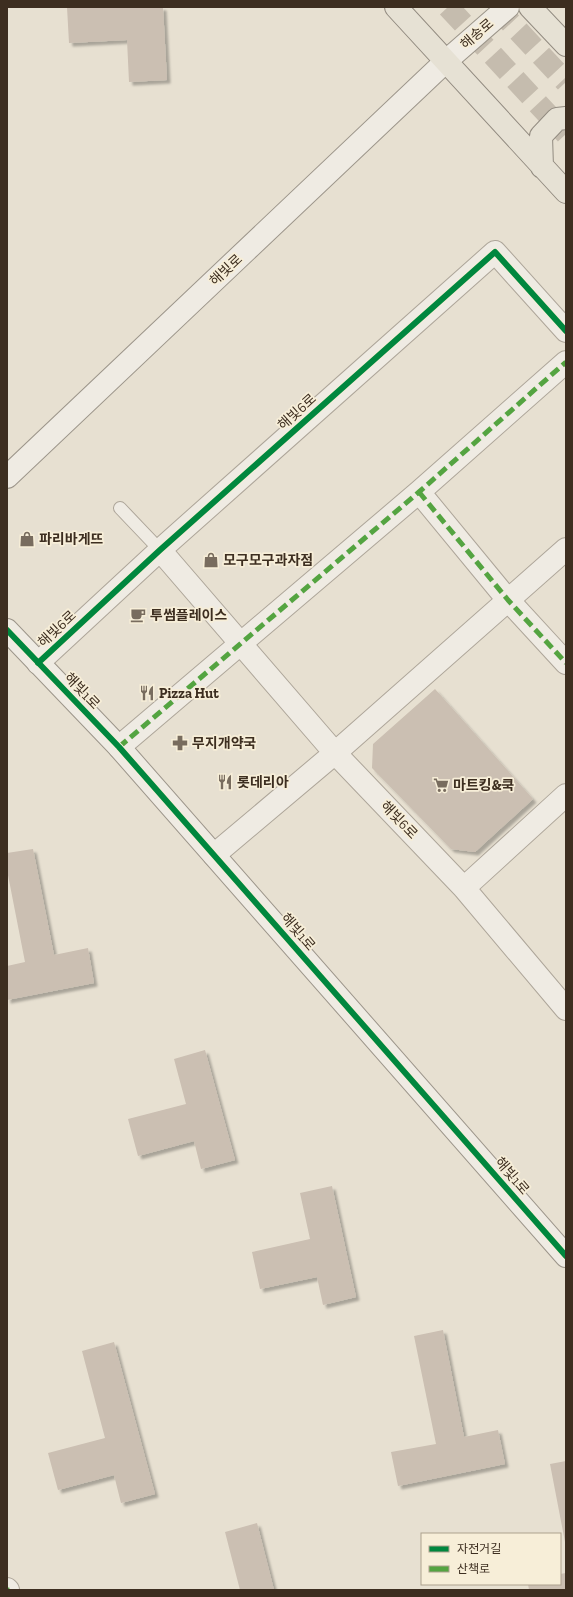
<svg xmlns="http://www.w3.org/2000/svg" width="573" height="1597" font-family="'Zilla Slab','Noto Sans KR',serif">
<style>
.building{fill:#cbbfb2;filter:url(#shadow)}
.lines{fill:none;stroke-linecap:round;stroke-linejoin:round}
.primary-tunnel{stroke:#c5bcae;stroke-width:22;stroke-dasharray:22 11;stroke-linecap:butt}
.lane-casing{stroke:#ada599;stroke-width:14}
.street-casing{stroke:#ada599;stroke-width:24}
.secondary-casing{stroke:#9c958a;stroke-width:24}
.primary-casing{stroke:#928b80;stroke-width:24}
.lane{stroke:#efebe3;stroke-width:12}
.street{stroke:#efebe3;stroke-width:22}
.secondary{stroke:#efebe3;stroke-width:22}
.primary{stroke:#e6e1d4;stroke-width:22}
.quiet{stroke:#54a441;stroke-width:5;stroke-dasharray:10 5;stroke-linecap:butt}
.cycleway-casing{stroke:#f7eed8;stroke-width:8}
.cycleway{stroke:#00873e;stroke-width:6}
.labels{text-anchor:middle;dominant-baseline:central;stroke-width:3.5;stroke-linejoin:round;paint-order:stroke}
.street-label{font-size:14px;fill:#3d2e20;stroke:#f7eed8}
.poi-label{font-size:14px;font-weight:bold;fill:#3d2e20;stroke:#f7eed8;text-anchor:start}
</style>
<defs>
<filter id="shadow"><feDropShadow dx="3.5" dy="3.5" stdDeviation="1" flood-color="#0004"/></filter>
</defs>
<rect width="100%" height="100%" fill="#e7e0d1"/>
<path class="building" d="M67 7H163L167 80 129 82 127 40 69 43Z
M435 689 533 799 475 852 451 849 372 768 373 744Z
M33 849 54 955 88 948 94 983 7 1000V966L25 962 7 870V853Z
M205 1050 235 1160 201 1169 194 1141 138 1156 128 1119 186 1104 174 1059Z
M332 1186 356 1297 323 1305 317 1277 260 1289 252 1252 310 1239 300 1193Z
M443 1330 464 1437 498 1430 505 1464 398 1486 391 1452 436 1444 414 1336Z
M114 1342 155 1494 121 1503 114 1475 58 1490 48 1453 105 1438 82 1351Z
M566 1461V1542H565L550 1464Z
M257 1523 274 1590H240L225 1532Z
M566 1573V1590H529L528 1584H560V1574Z"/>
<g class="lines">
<path class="primary-tunnel" d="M448 7 566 134
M496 7 566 82"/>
<g class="lane-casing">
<path id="lane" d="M120 508 160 550"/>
</g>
<g class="street-casing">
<path id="street" d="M419 492 508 600 566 663
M160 550 335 753 464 888 566 1009
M38 663 160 550 495 252 566 331
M119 747 419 492 566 362
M214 855 335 753 566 549
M464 888 566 795
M7 1589 8 1590"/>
</g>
<g class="secondary-casing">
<path id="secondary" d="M7 477 445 62 508 7
M7 630 119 747 566 1256"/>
</g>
<g class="primary-casing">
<path id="primary" d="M396 7 566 192
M530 7 566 45
M542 167 541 136 557 119 566 118"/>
</g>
<use href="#lane" class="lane"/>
<use href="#street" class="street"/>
<use href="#secondary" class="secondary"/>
<use href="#primary" class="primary"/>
<path class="quiet" d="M419 492 508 600 566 663
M119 747 419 492 566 362
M7 1589 8 1590"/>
<g class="cycleway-casing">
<path id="cycleway" d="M7 630 119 747 566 1256
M38 663 160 550 495 252 566 331"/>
</g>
<use href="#cycleway" class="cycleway"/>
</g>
<defs>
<g id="shop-bare" transform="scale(1.2)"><path d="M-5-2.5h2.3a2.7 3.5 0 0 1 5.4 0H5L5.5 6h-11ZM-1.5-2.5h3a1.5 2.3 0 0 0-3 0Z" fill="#786c5e" stroke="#f7eed8" stroke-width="2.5" paint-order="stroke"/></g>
<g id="cafe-bare" transform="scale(1.2)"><path d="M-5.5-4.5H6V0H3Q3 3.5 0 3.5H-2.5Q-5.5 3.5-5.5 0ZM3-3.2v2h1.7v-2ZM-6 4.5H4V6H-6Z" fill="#786c5e" stroke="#f7eed8" stroke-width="2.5" paint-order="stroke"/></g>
<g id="restaurant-bare" transform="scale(1.2)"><path d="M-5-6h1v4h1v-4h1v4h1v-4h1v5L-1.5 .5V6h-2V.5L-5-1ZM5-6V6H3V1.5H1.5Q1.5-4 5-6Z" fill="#786c5e" stroke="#f7eed8" stroke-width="2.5" paint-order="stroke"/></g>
<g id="pharmacy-bare" transform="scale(1.2)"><path d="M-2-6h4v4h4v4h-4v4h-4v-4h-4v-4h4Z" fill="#786c5e" stroke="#f7eed8" stroke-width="2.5" paint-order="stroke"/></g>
<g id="supermarket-bare" transform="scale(1.2)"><path d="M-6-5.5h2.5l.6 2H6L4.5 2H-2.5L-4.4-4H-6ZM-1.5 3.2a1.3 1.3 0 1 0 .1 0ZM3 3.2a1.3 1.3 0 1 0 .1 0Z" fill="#786c5e" stroke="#f7eed8" stroke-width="2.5" paint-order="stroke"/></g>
</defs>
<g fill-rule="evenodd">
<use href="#shop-bare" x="27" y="539"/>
<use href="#shop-bare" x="211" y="560"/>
<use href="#cafe-bare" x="138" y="615"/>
<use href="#restaurant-bare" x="147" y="693"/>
<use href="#pharmacy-bare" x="180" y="743"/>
<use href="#restaurant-bare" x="225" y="782"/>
<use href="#supermarket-bare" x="441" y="785"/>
</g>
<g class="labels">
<g class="street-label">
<text transform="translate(477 34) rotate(-41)">해송로</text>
<text transform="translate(226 270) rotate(-43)">해빛로</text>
<text transform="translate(297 412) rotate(-42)">해빛6로</text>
<text transform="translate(57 629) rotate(-43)">해빛6로</text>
<text transform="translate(82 691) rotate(46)">해빛1로</text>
<text transform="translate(399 820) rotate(46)">해빛6로</text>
<text transform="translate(298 932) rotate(49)">해빛1로</text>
<text transform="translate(512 1176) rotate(49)">해빛1로</text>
</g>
<g class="poi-label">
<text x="39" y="539">파리바게뜨</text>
<text x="223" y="560">모구모구과자점</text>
<text x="150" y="615">투썸플레이스</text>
<text x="159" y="693">Pizza Hut</text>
<text x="192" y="743">무지개약국</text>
<text x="237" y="782">롯데리아</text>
<text x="453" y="785">마트킹&amp;쿡</text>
</g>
</g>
<rect width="573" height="1597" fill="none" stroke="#3d2e20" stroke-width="16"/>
<rect x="421" y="1533" width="140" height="52" fill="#f7eed8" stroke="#ada18e"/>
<rect x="429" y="1546" width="20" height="6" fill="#00873e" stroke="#ada18e"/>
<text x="457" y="1553" font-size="12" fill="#3d2e20">자전거길</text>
<rect x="429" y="1566" width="20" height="6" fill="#54a441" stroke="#ada18e"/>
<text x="457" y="1573" font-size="12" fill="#3d2e20">산책로</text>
</svg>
